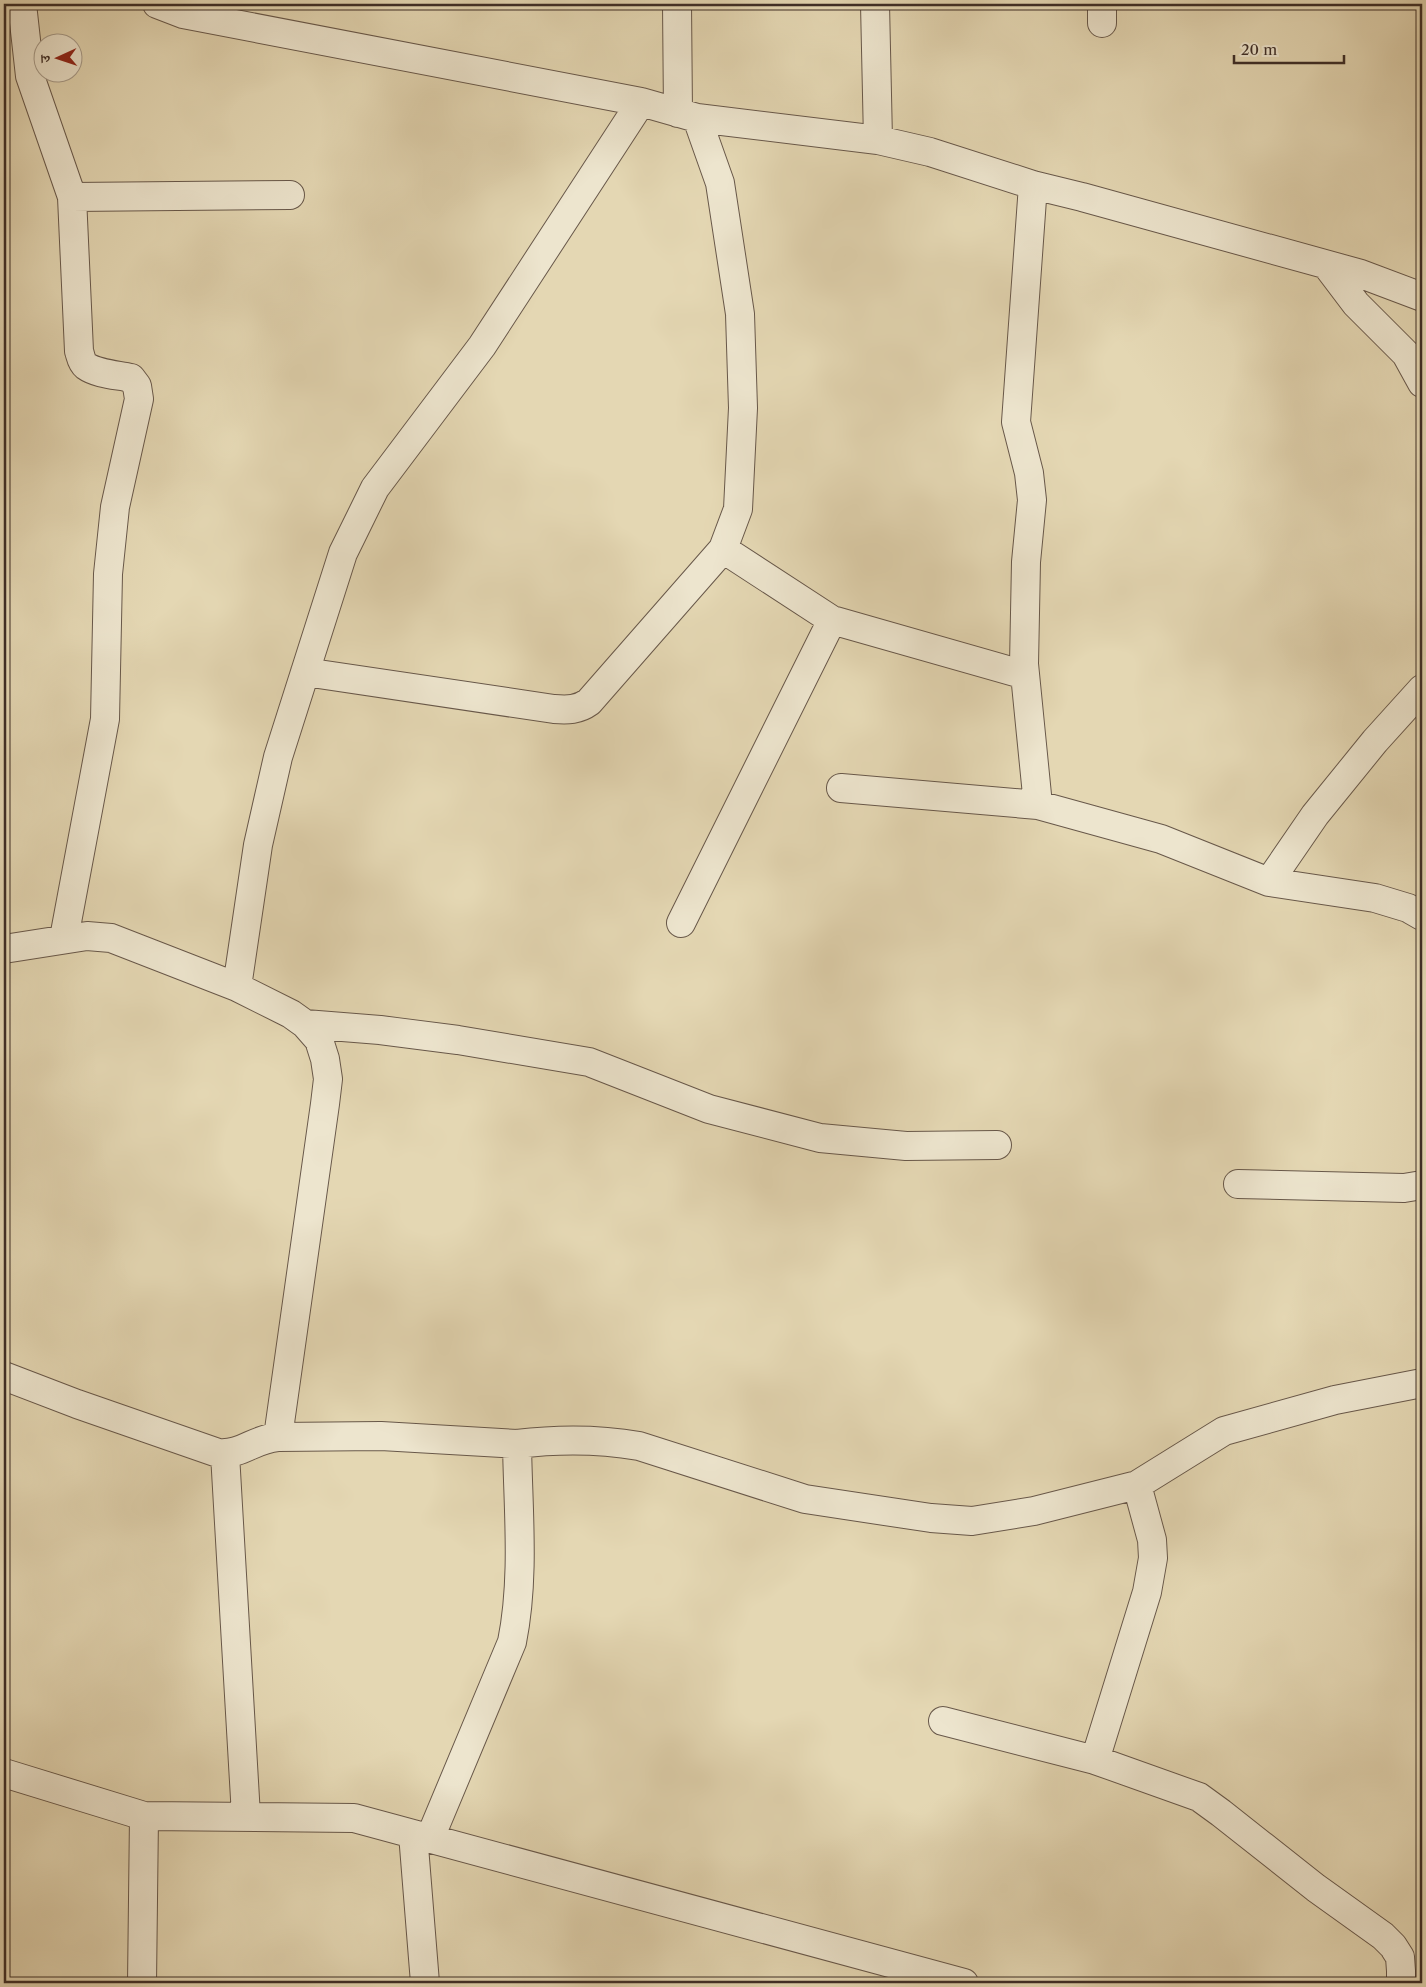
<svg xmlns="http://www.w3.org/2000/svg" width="1426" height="1987" font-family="'Libre Caslon Text','Noto Serif Devanagari',serif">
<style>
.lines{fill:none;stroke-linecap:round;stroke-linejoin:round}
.minor-casing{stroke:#68584a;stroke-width:30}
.minor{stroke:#ede5ce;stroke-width:28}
</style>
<rect width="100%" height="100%" fill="#e4d7b3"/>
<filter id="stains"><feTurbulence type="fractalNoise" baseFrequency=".004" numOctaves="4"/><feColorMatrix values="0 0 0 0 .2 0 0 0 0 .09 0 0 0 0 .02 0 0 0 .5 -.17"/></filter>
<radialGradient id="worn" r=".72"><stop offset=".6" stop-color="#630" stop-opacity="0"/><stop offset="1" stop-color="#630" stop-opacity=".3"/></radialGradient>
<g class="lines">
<g class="minor-casing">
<path id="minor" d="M22 4 30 76 72 197 79 351C81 357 81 362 86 366 97 374 118 375 131 378L137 386 139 399 115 507 108 574 105 719 64 938
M157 4 183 14 641 102 697 118 878 140 930 152 1033 185 1082 197 1361 274 1422 297
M677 4 678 113
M875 4 878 140
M1102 23V4
M1033 185 1016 422 1029 473 1032 500 1026 562 1024 664 1038 805
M72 197 290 195
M1328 267 1356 304 1406 354 1422 383
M723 549 832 620 1025 675
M305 672 554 709C568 710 578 710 589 702L723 549 738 509 743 408 740 314 720 183 697 118
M841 788 1038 805 1161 839 1269 882 1375 898 1408 908 1422 916
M1269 882 1315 815 1375 741 1422 689
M681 923 832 620
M4 949 87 936 111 938 237 987 291 1014 305 1024 319 1040 325 1059 328 1079 325 1104 278 1437
M237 987 258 845 278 757 343 553 375 488 482 346 641 102
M305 1024 380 1030 458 1040 589 1062 709 1109 820 1138 906 1146 997 1145
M1238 1184 1404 1188 1422 1185
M4 1376 77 1404 218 1453C243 1455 253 1439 278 1437L381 1436 517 1444C557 1439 599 1439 639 1446L805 1499 931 1518 972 1521 1034 1511 1137 1485 1224 1431 1335 1400 1422 1383
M225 1454 246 1816
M943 1721 1095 1760 1199 1797 1221 1813 1316 1888 1383 1936 1393 1946 1400 1957 1401 1971V1983
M1095 1760 1147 1592 1153 1558 1152 1540 1137 1485
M4 1773 144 1816 354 1818 964 1983
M413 1834 425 1983
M430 1838 512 1642C525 1577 518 1510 517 1444
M142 1983 144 1816"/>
</g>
<use href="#minor" class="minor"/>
</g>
<rect width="1426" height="1987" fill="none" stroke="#e4d7b3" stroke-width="20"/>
<rect x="5" y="5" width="1416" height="1977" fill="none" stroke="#3e2e27" stroke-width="2.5"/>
<rect x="10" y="10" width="1406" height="1967" fill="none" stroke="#3e2e27"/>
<g transform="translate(58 58) rotate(267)"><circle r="24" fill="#ede5ce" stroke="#a79c8b"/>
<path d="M0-4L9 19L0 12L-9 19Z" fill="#8f2418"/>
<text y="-8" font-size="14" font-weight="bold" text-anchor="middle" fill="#3e2e27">उ</text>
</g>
<path d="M1234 55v8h110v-8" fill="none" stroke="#3e2e27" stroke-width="2.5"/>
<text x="1241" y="55" font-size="15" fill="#3e2e27" stroke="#ede5ce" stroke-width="4" paint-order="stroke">20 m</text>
<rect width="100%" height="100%" filter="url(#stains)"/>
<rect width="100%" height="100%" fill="url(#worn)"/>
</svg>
